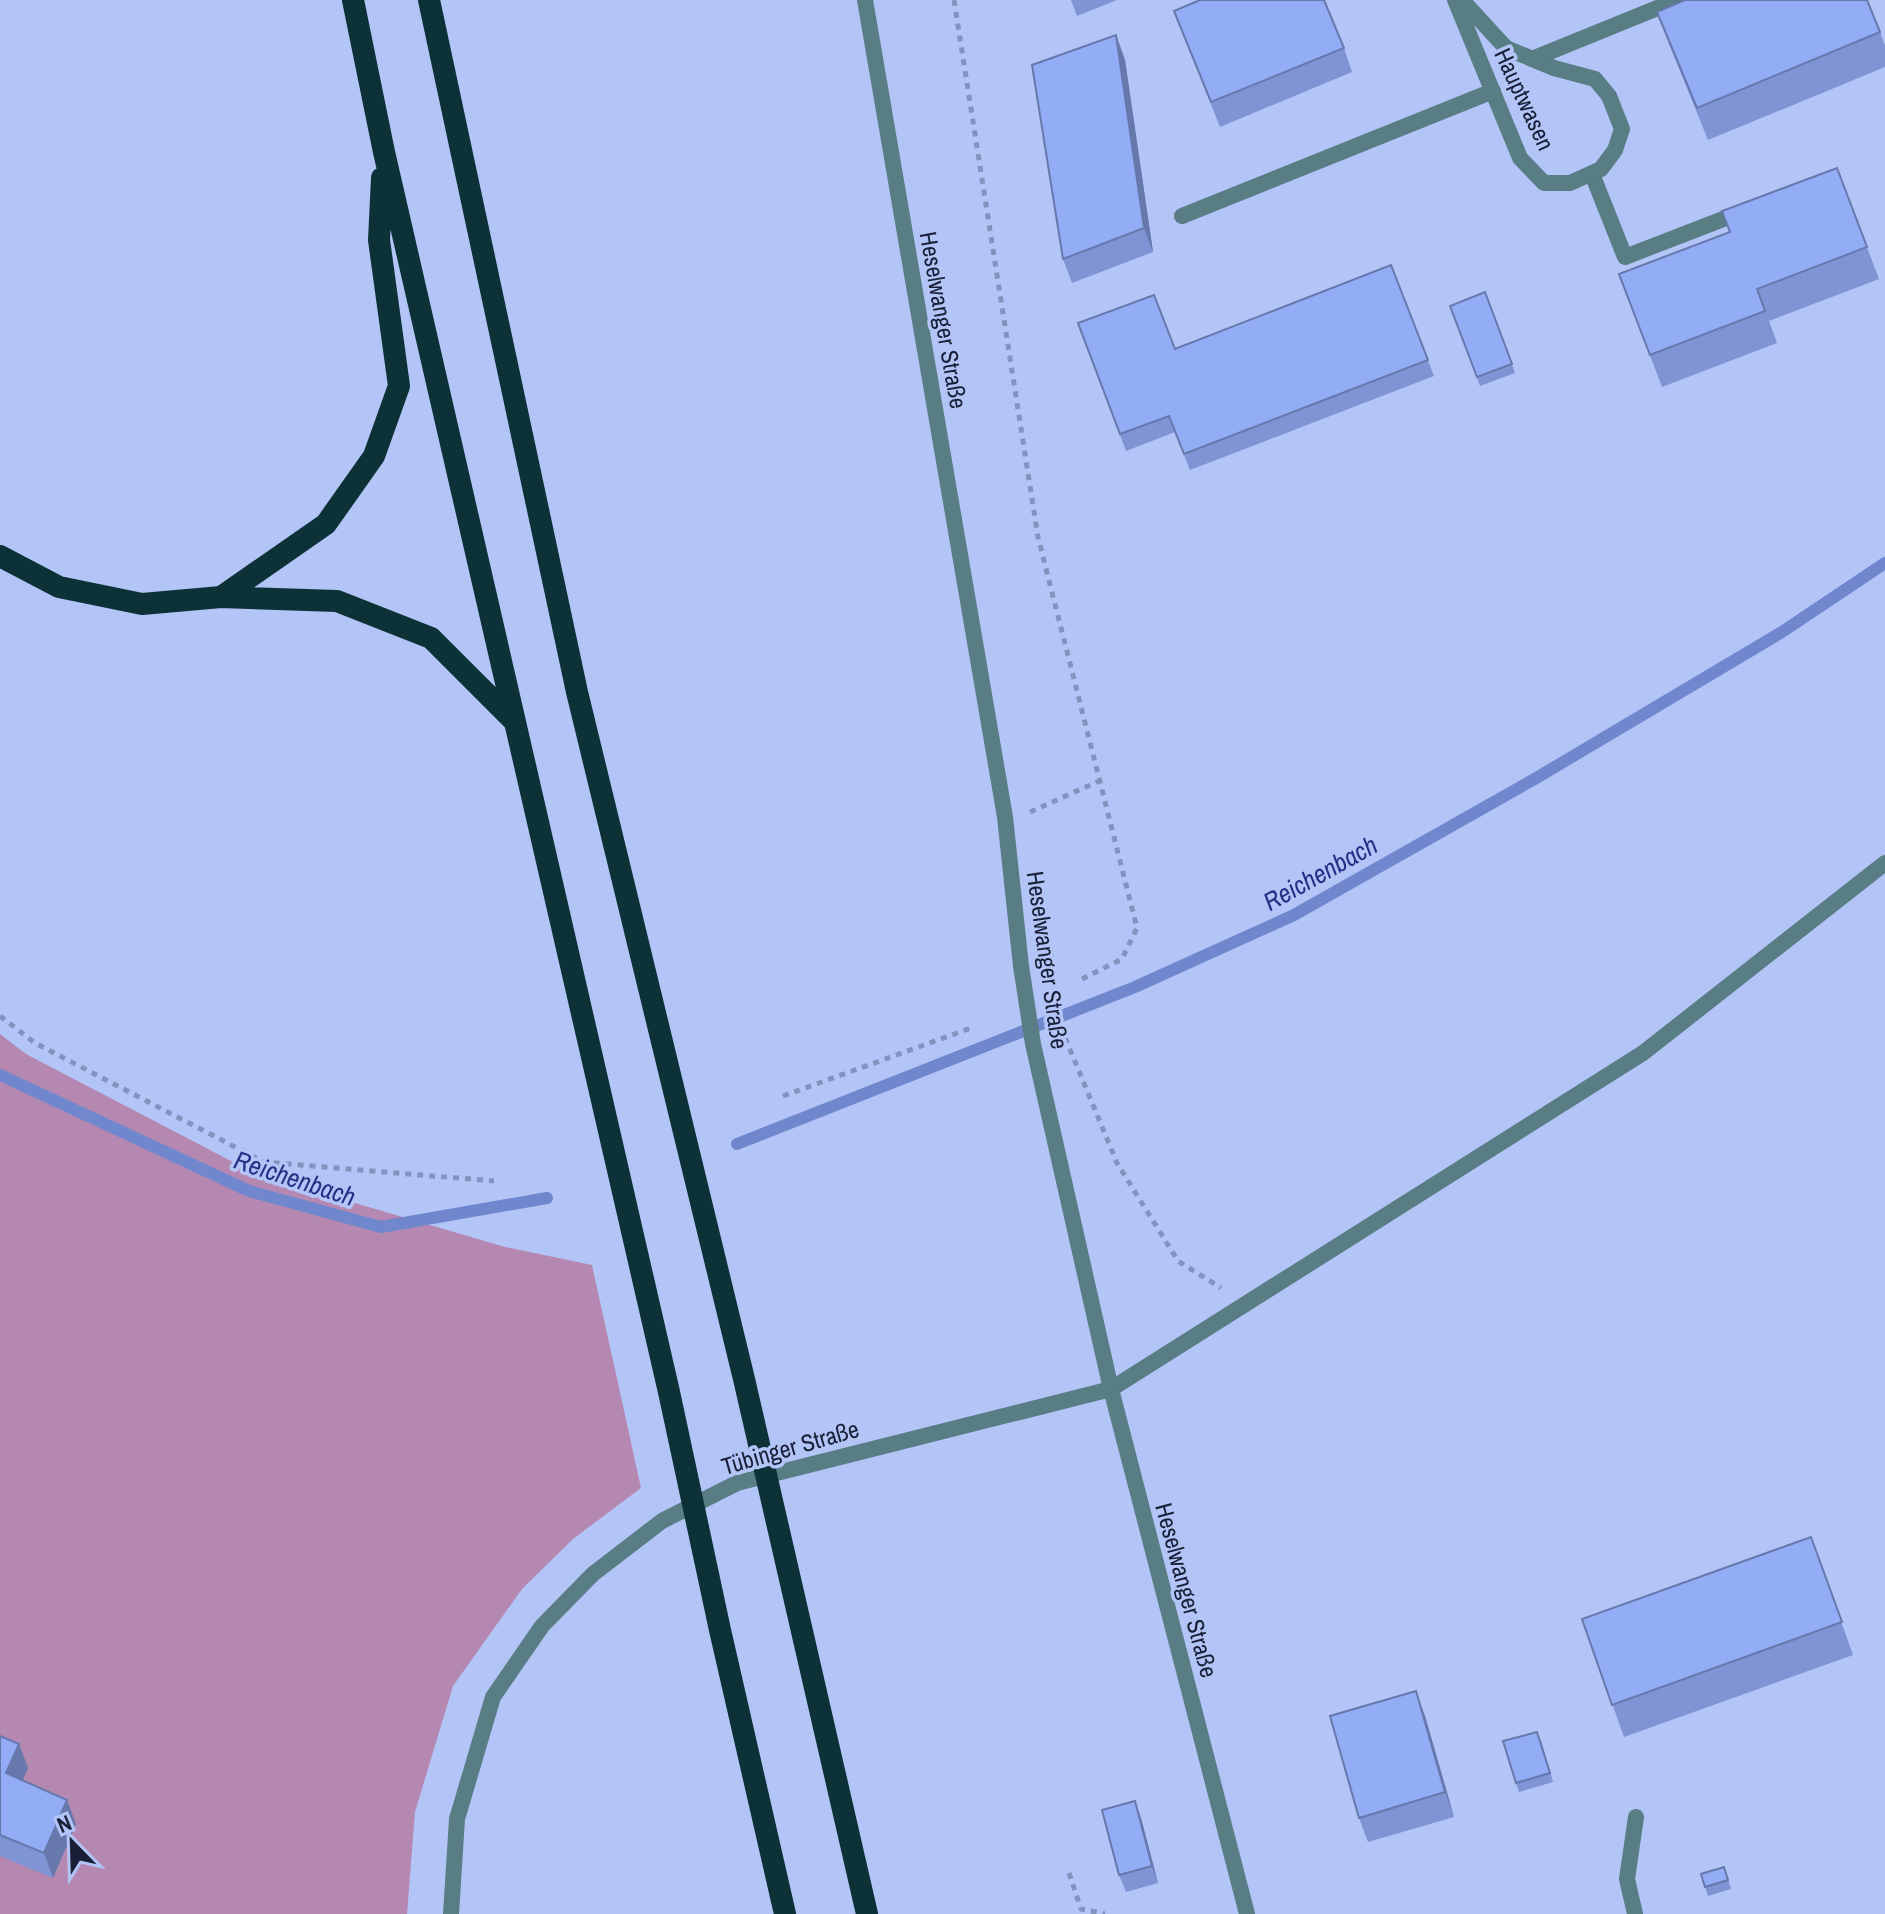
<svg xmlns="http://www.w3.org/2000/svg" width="1885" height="1914" font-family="'Archivo Narrow',sans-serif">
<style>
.green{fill:#b588b1}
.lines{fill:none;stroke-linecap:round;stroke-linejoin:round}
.stream{stroke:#7087ce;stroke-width:12}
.path{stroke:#8493bd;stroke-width:5;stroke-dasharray:6 6;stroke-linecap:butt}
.service{stroke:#597d84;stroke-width:16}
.minor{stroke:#597d84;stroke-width:16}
.tertiary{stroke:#597d84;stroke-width:16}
.trunk{stroke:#0c3137;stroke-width:22}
.wall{fill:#7e94d4}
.shaded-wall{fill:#6778ac}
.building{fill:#93acf6;stroke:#6778ac;stroke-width:2}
.labels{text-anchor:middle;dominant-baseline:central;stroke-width:7;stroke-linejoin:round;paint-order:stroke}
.street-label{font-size:24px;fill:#181f37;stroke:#b3c5f7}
.water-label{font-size:26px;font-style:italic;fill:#233286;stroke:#b3c5f7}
</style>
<rect width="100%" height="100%" fill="#b3c5f7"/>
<path class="green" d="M0 1034 26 1054 256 1174 505 1247 592 1265 641 1488 573 1539 522 1589 453 1686 415 1812 407 1914H0Z"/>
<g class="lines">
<path class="stream" d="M0 1075 249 1191 381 1227 547 1198
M737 1144 1135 987 1294 915 1538 777 1782 632 1885 563"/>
<path class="path" d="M954 0 1038 537 1137 928 1122 959 1082 979
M1030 812 1099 781
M1051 955 1064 1035 1117 1163 1178 1261 1221 1288
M0 1016 35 1043 264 1162 494 1181
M783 1096 971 1028
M1069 1873 1081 1909 1105 1914"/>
<path class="service" d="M1532 59 1677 0
M1592 174 1625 257 1744 211
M1182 216 1493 91"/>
<path class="minor" d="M1455 0 1520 158 1544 183H1570L1601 169 1615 150 1622 129 1609 96 1595 79 1554 68 1506 48 1462 0
M451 1914 457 1819 493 1697 542 1626 593 1574 662 1521 737 1483 1111 1389 1643 1053 1885 863
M1635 1914 1627 1879 1636 1817"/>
<path class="tertiary" d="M865 0 1005 817 1021 966 1033 1044 1111 1389 1247 1914"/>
<path class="trunk" d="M353 0 384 152 669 1392 720 1630 785 1914
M429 0 577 692 744 1379 867 1914
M0 556 59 587 142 604 221 597 337 601 431 638 513 720
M221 597 326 524 374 456 399 386 379 240 382 178"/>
</g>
<path class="wall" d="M1071 0H1117L1077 16Z
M1174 11 1344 48 1352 72 1220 127Z
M1657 12 1880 32 1885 46V67L1708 140 1669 44Z
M1116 35 1125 60 1153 252 1072 283 1063 259Z
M1837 168 1879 279 1769 321 1777 343 1662 387 1619 274 1730 232Z
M1391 265 1434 376 1190 470 1175 432 1126 451 1078 323 1175 349Z
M1485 292 1515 373 1480 386 1450 306Z
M1811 1537 1853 1655 1624 1737 1582 1619Z
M1425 1716 1454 1817 1368 1842 1359 1818Z
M0 1736 19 1744 28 1768 22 1780 76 1824 53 1878 0 1856Z
M1541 1740 1553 1782 1519 1792 1516 1783Z
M1141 1818 1158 1883 1126 1892 1119 1875Z
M1724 1867 1731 1889 1708 1896 1701 1874Z"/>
<path class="shaded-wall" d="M1116 35 1125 60 1153 252 1144 228Z
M1416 1691 1425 1716 1454 1817 1445 1792Z
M19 1744 28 1768 15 1798 6 1773Z
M67 1800 76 1824 53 1878 44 1853Z
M1135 1801 1141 1818 1158 1883 1152 1866Z"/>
<path class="building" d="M1200 0H1324L1344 48 1211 102 1174 11Z
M1685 0H1867L1880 32 1697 108 1657 12Z
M1116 35 1144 228 1063 259 1032 65Z
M1837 168 1867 247 1757 289 1765 311 1650 355 1619 274 1730 232 1722 211Z
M1391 265 1428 360 1184 454 1169 416 1120 434 1078 323 1154 295 1175 349Z
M1485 292 1512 364 1477 377 1450 306Z
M1811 1537 1842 1622 1612 1705 1582 1619Z
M1416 1691 1445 1792 1359 1818 1330 1716Z
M1537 1732 1550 1773 1516 1783 1503 1741Z
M0 1736 19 1744 6 1773 67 1800 44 1853 0 1835Z
M1135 1801 1152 1866 1119 1875 1102 1810Z
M1724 1867 1728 1880 1705 1887 1701 1874Z"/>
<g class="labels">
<g class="street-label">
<text transform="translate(1525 99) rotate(65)">Hauptwasen</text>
<text transform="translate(944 320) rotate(80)">Heselwanger Straße</text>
<text transform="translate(1048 960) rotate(82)">Heselwanger Straße</text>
<text transform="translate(790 1447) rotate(-16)">Tübinger Straße</text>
<text transform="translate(1187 1590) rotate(75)">Heselwanger Straße</text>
</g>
<g class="water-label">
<text transform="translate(1320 873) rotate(-29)">Reichenbach</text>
<text transform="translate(295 1178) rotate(18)">Reichenbach</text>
</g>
</g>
<g transform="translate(72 1842) rotate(337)" stroke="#b3c5f7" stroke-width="6" paint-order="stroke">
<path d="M0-6L14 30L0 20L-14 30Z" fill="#181f37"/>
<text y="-12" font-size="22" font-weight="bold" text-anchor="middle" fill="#181f37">N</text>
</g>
</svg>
